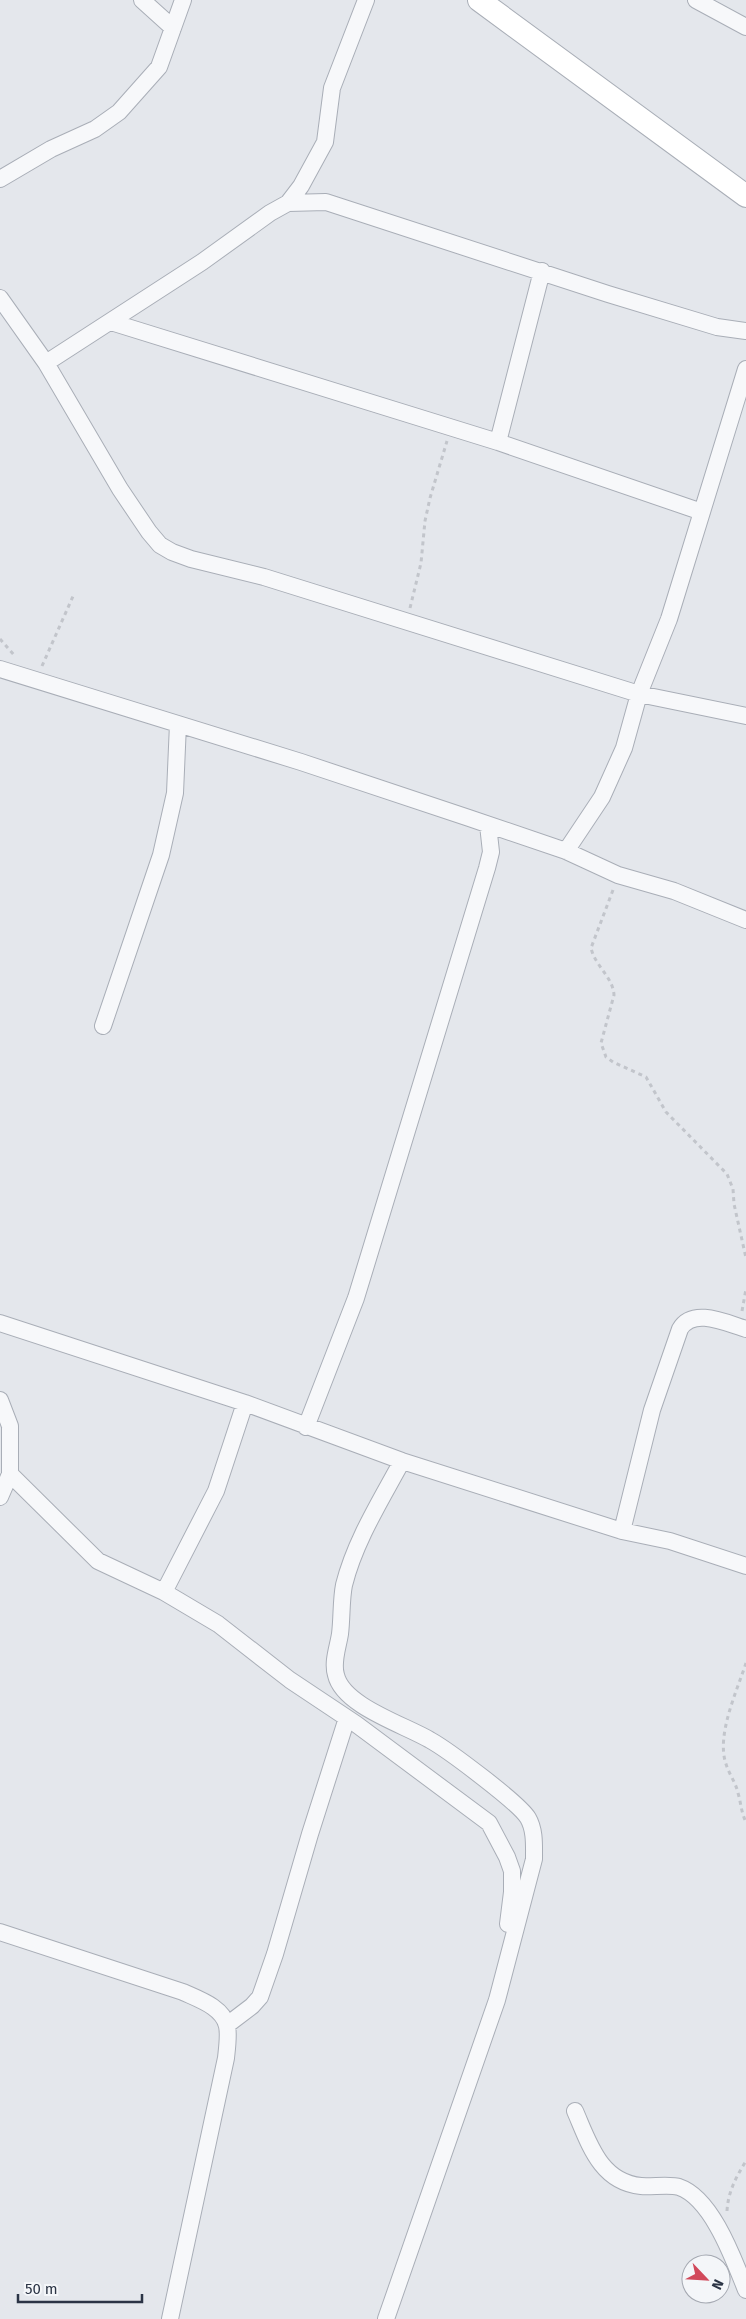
<svg xmlns="http://www.w3.org/2000/svg" width="746" height="2319" font-family="'Fira Sans',sans-serif">
<style>
.lines{fill:none;stroke-linecap:round;stroke-linejoin:round}
.street-casing{stroke:#a9aeb7;stroke-width:18}
.secondary-casing{stroke:#a9aeb7;stroke-width:24}
.path{stroke:#c2c5cb;stroke-width:3;stroke-dasharray:4 4;stroke-linecap:butt}
.street{stroke:#f7f8fa;stroke-width:16}
.secondary{stroke:#fff;stroke-width:22}
</style>
<rect width="100%" height="100%" fill="#e4e7ec"/>
<g class="lines">
<g class="street-casing">
<path id="street" d="M142 0 173 28
M696 0 746 27
M0 179 51 149 95 129 119 112 159 67 183 0
M288 203 326 202 608 294 717 327 746 331
M0 298 46 363 120 489 149 532 160 545 172 552 191 559 264 577 639 694 746 716
M111 322 498 442 702 512
M46 363 202 262 270 213 288 203 301 186 325 142 332 88 366 0
M498 442 542 271
M0 669 301 762 469 818 566 851 618 875 674 891 746 920
M566 851 602 797 624 748 639 694 669 619 746 369
M103 1026 161 855 175 793 178 724
M0 1323 245 1403 402 1461 622 1531 670 1541 746 1566
M0 1400 10 1426V1474L0 1497
M306 1427 356 1298 487 868 491 852 488 825
M10 1474 98 1561 164 1592 218 1624 290 1680 356 1724 489 1823 507 1857 512 1871V1892L508 1924
M622 1531 652 1410 680 1329C693 1307 726 1323 746 1329
M164 1592 216 1491 245 1403
M0 1932 183 1992C198 1999 223 2007 227 2026 229 2035 227 2048 226 2058L170 2319
M227 2025 252 2006 260 1997 275 1954 310 1834 347 1718
M575 2111C589 2143 600 2182 641 2186 651 2187 671 2184 679 2187 712 2198 734 2260 746 2290
M386 2319 497 2000 534 1859C534 1845 535 1830 528 1818 519 1803 448 1750 430 1740 405 1725 343 1706 336 1675 332 1662 338 1647 340 1634 342 1618 341 1600 344 1585 355 1541 381 1500 402 1461"/>
</g>
<g class="secondary-casing">
<path id="secondary" d="M479 0 746 196"/>
</g>
<path class="path" d="M410 608 421 563 425 521 430 498 447 441
M0 639 14 655
M42 666 74 594
M613 890 591 948C595 966 613 977 614 995L601 1043 606 1057 613 1062 646 1077 666 1112 727 1174 733 1189 734 1204 746 1258
M742 1311 746 1289
M746 1663C737 1691 716 1735 726 1764 729 1774 736 1783 738 1793 741 1803 741 1812 746 1822
M727 2211C728 2192 736 2177 746 2161"/>
<use href="#street" class="street"/>
<use href="#secondary" class="secondary"/>
</g>
<g transform="translate(706 2279) rotate(115)"><circle r="24" fill="#f4f6f9" stroke="#a4a8b1"/>
<path d="M0-4L9 19L0 12L-9 19Z" fill="#d1495b"/>
<text y="-8" font-size="14" font-weight="bold" text-anchor="middle" fill="#2b3445">N</text>
</g>
<path d="M18 2294v8h124v-8" fill="none" stroke="#2b3445" stroke-width="2.5"/>
<text x="25" y="2294" font-size="15" fill="#2b3445" stroke="#f4f6f9" stroke-width="4" paint-order="stroke">50 m</text>
</svg>
